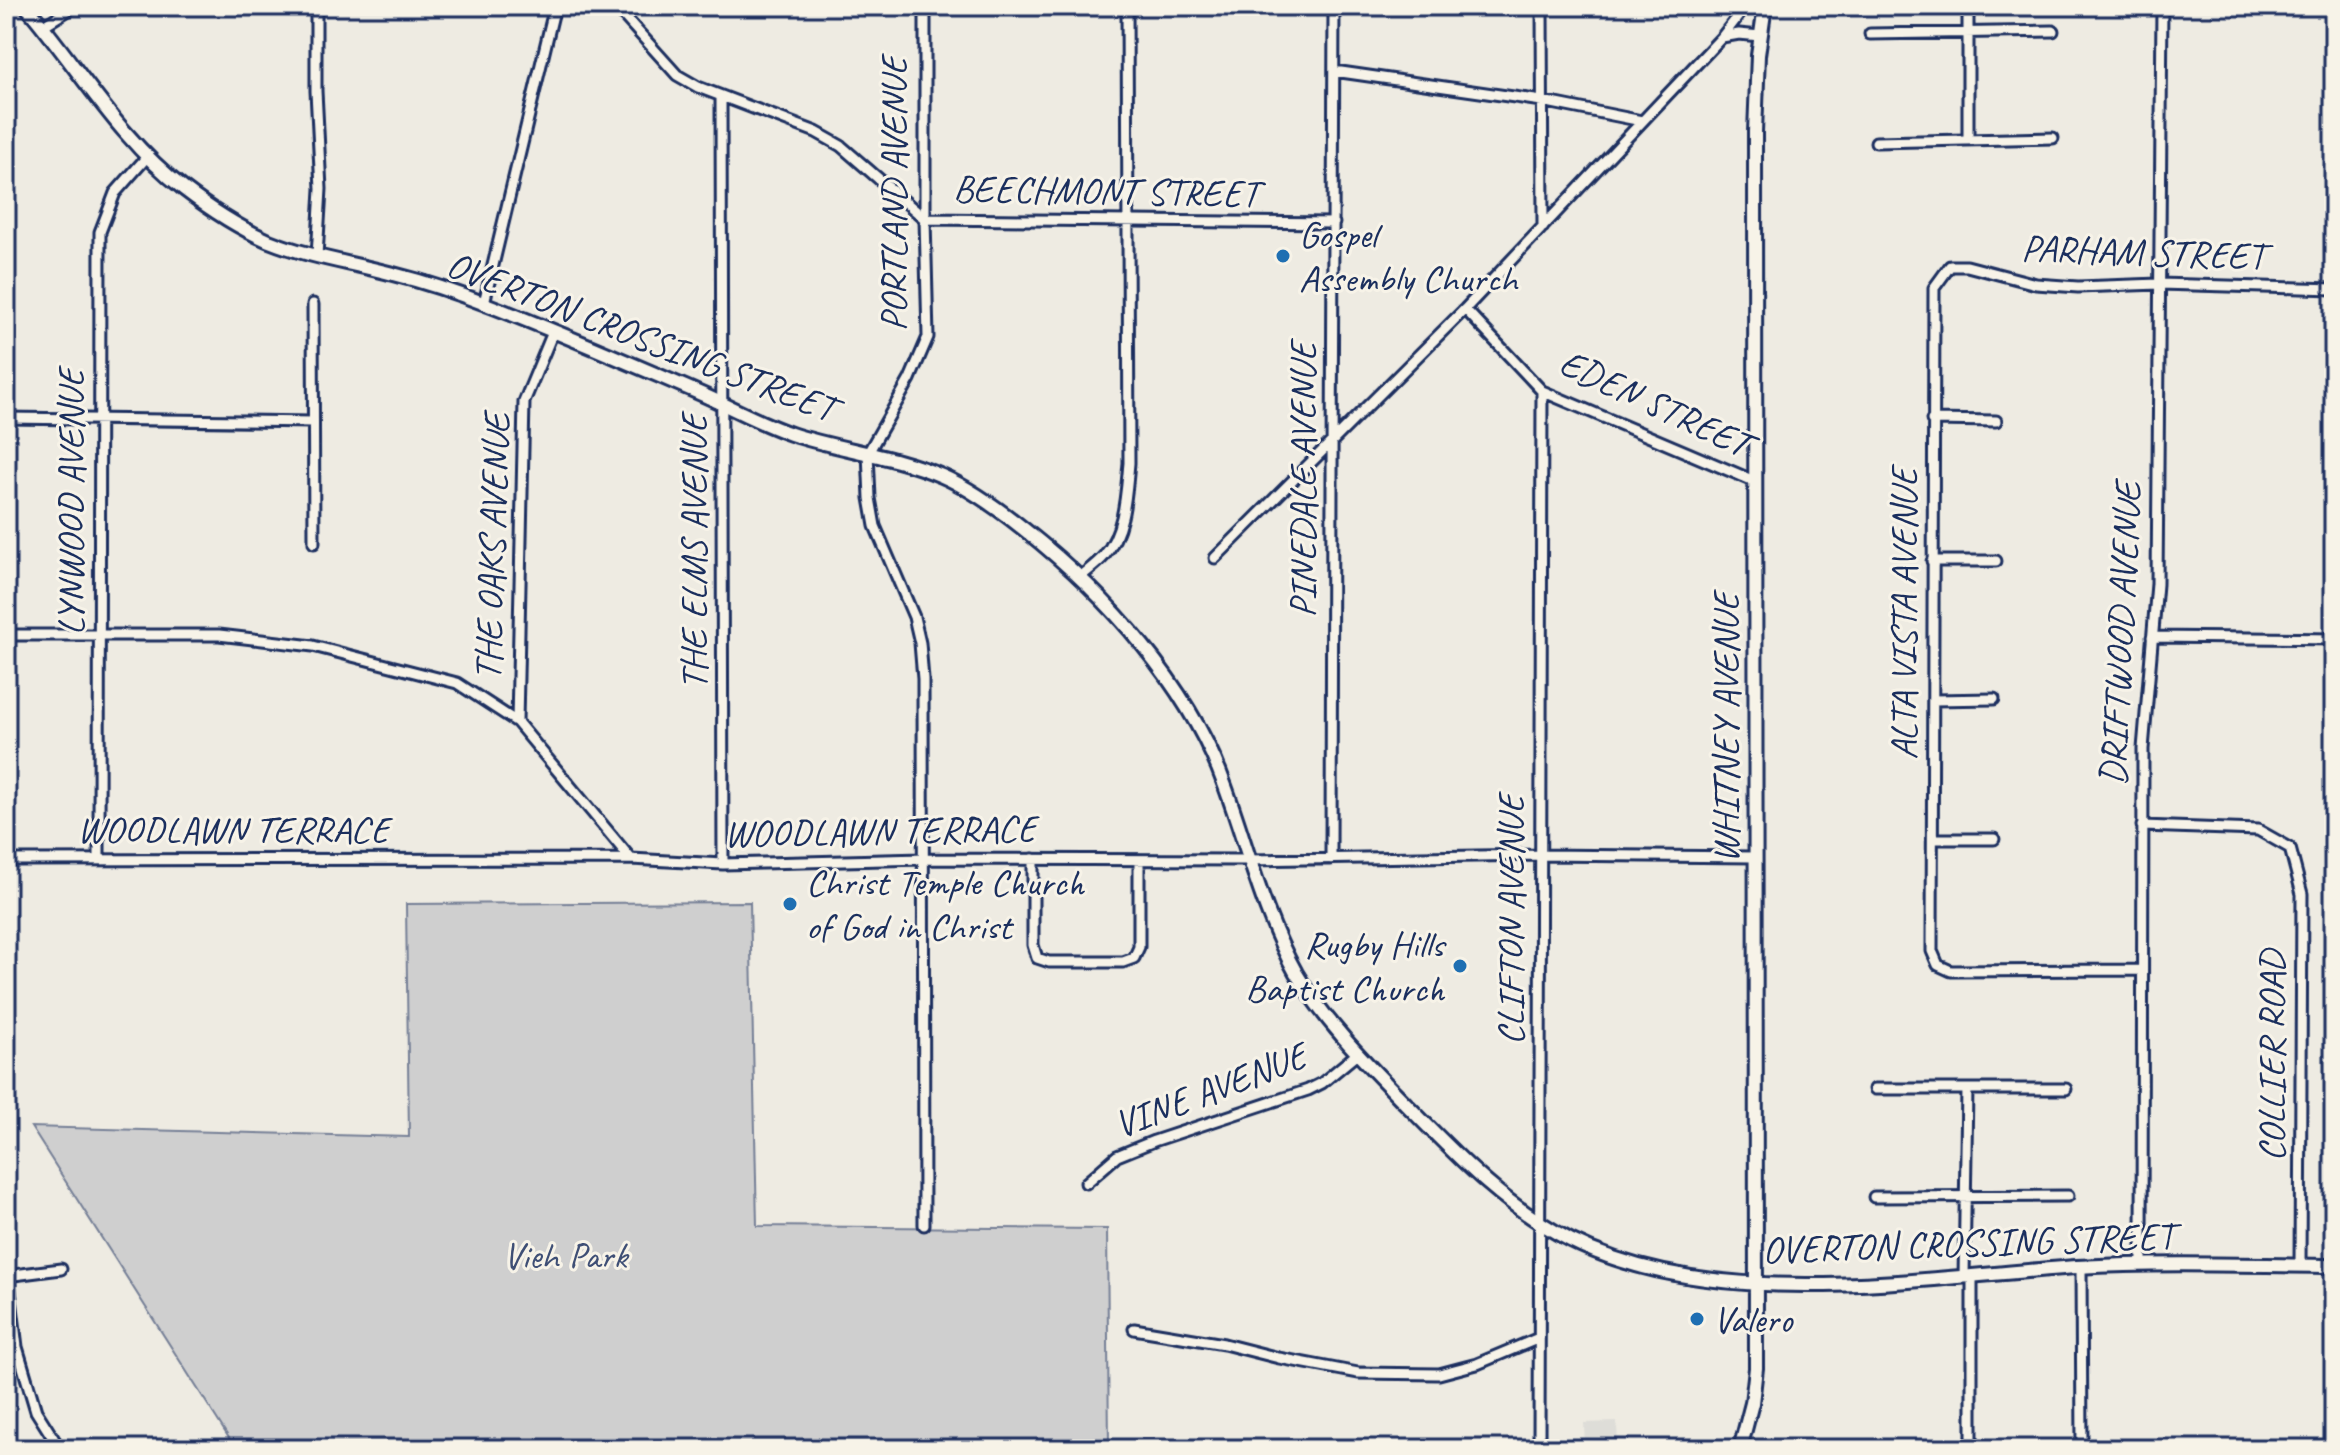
<svg xmlns="http://www.w3.org/2000/svg" width="2340" height="1455" font-family="Caveat,sans-serif">
<style>
.built{fill:#deddd8}
.green{fill:#cfcfcf;stroke:#757f96;stroke-width:2}
.lines{fill:none;stroke-linecap:round;stroke-linejoin:round}
.minor-casing{stroke:#1b2f5e;stroke-width:15}
.secondary-casing{stroke:#1b2f5e;stroke-width:18}
.minor{stroke:#f7f3e8;stroke-width:9}
.secondary{stroke:#f7f3e8;stroke-width:12}
.poi-dot{fill:#1f6fb2;stroke:#f7f3e8;stroke-width:3}
.labels{text-anchor:middle;dominant-baseline:central;stroke-width:6;stroke-linejoin:round;paint-order:stroke}
.street-label{font-size:38px;fill:#1b2f5e;stroke:#f7f3e8}
.poi-label{font-size:38px;fill:#1b2f5e;stroke:#f7f3e8;text-anchor:start}
.park-label{font-size:38px;fill:#3f4f75;stroke:#f7f3e8}
</style>
<rect width="100%" height="100%" fill="#eeebe2"/>
<filter id="ink" filterUnits="userSpaceOnUse"><feTurbulence type="fractalNoise" baseFrequency=".0125" numOctaves="2"/><feDisplacementMap in="SourceGraphic" scale="16" xChannelSelector="R" yChannelSelector="G"/><feConvolveMatrix kernelMatrix="1 2 1 2 8 2 1 2 1" color-interpolation-filters="sRGB"/></filter>
<g filter="url(#ink)">
<path class="built" d="M1617 1422 1618 1449H1585L1584 1423Z"/>
<path class="green" d="M750 902 757 1226 1107 1229 1109 1449H236L31 1127 409 1137 406 904Z"/>
<g class="lines">
<g class="minor-casing">
<path id="minor" d="M316 6V91L321 189 317 256
M615 6 677 75 698 87 816 132 841 146 925 219 1334 223
M1542 6 1543 227
M1746 6 1722 37 1739 34 1760 36
M43 26 75 6
M1870 34 2053 31
M1334 71 1542 101 1642 121
M721 96 723 864
M1968 140V6
M1876 142 2053 138
M484 303 555 6
M313 304 314 543
M1465 309 1542 391 1754 481
M6 418 313 422
M1932 420 1996 421
M1215 558 1465 309 1722 37
M1932 561H1996
M1079 578C1087 571 1097 564 1104 556 1125 531 1126 494 1129 463L1127 6
M6 635H219L313 646 457 683 517 722 631 859
M2152 637 2334 639
M1933 700 1994 699
M517 722 524 402 553 332
M2142 826 2258 830 2290 848 2302 894 2300 1265
M1933 839H1994
M99 859 100 232 115 193 146 158
M1033 859V945L1037 958 1049 962H1123L1134 958 1139 947V860
M1331 859C1331 575 1333 290 1334 6
M6 860 631 859 723 864 924 859 1248 860 1540 855 1755 857
M2142 970 1951 971 1938 965 1932 951 1934 288 1950 266H1967L2036 284 2078 287 2159 284 2334 289
M1875 1089H2066
M1086 1183 1117 1156 1154 1141 1308 1090 1322 1083 1357 1054
M1874 1197 2068 1196
M924 1225 923 679 920 643 914 617 875 526 870 498 868 453 910 379 928 337 925 219V6
M2142 1264 2143 749 2157 584 2162 6
M2081 1267 2082 1449
M8 1275 17 1347 36 1411 60 1449
M6 1276 61 1269
M1964 1277 1967 1089
M1134 1329 1224 1344 1279 1358 1358 1373 1439 1374 1477 1364 1539 1338
M1539 1449 1542 391
M1972 1449V1276"/>
</g>
<g class="secondary-casing">
<path id="secondary" d="M26 6C79 68 119 139 184 189 210 209 239 228 269 241 309 257 352 263 393 274 425 282 458 293 488 305 559 332 629 363 699 393 729 406 759 423 791 434 840 450 893 455 942 476 972 489 1000 510 1025 530 1107 595 1190 687 1225 786 1248 849 1263 914 1296 973 1325 1022 1366 1063 1406 1104 1456 1155 1505 1207 1570 1240 1715 1313 1920 1278 2077 1267 2162 1262 2248 1265 2334 1266
M1740 1449 1752 1403 1756 1368 1755 132 1758 55 1765 6"/>
</g>
<use href="#minor" class="minor"/>
<use href="#secondary" class="secondary"/>
</g>
</g>
<g class="poi-dot">
<circle cx="1283" cy="256" r="8"/>
<circle cx="790" cy="904" r="8"/>
<circle cx="1460" cy="966" r="8"/>
<circle cx="1697" cy="1319" r="8"/>
</g>
<g class="labels">
<g class="street-label">
<text transform="translate(1106 191) rotate(1)">BEECHMONT STREET</text>
<text transform="translate(893 194) rotate(-90)">PORTLAND AVENUE</text>
<text transform="translate(2143 252) rotate(2)">PARHAM STREET</text>
<text transform="translate(641 336) rotate(21)">OVERTON CROSSING STREET</text>
<text transform="translate(1655 403) rotate(25)">EDEN STREET</text>
<text transform="translate(1302 480) rotate(-90)">PINEDALE AVENUE</text>
<text transform="translate(70 502) rotate(-90)">LYNWOOD AVENUE</text>
<text transform="translate(492 547) rotate(-88)">THE OAKS AVENUE</text>
<text transform="translate(693 552) rotate(-90)">THE ELMS AVENUE</text>
<text transform="translate(1903 614) rotate(-90)">ALTA VISTA AVENUE</text>
<text transform="translate(2120 634) rotate(-87)">DRIFTWOOD AVENUE</text>
<text transform="translate(1725 728) rotate(-90)">WHITNEY AVENUE</text>
<text x="233" y="829">WOODLAWN TERRACE</text>
<text transform="translate(880 831) rotate(-1)">WOODLAWN TERRACE</text>
<text transform="translate(1510 920) rotate(-90)">CLIFTON AVENUE</text>
<text transform="translate(2271 1056) rotate(-90)">COLLIER ROAD</text>
<text transform="translate(1210 1090) rotate(-21)">VINE AVENUE</text>
<text transform="translate(1968 1243) rotate(-2)">OVERTON CROSSING STREET</text>
</g>
<g class="poi-label">
<text x="1299" y="234">Gospel<tspan x="1299" dy="44">Assembly Church</tspan></text>
<text x="806" y="882">Christ Temple Church<tspan x="806" dy="44">of God in Christ</tspan></text>
<text x="1444" y="944" text-anchor="end">Rugby Hills<tspan x="1444" dy="44">Baptist Church</tspan></text>
<text x="1713" y="1319">Valero</text>
</g>
<g class="park-label">
<text x="565" y="1255">Vieh Park</text>
</g>
</g>
<rect width="2340" height="1455" fill="none" stroke="#f7f3e8" stroke-width="32"/>
<rect x="16" y="16" width="2308" height="1423" fill="none" stroke="#1b2f5e" stroke-width="3" filter="url(#ink)"/>
</svg>
